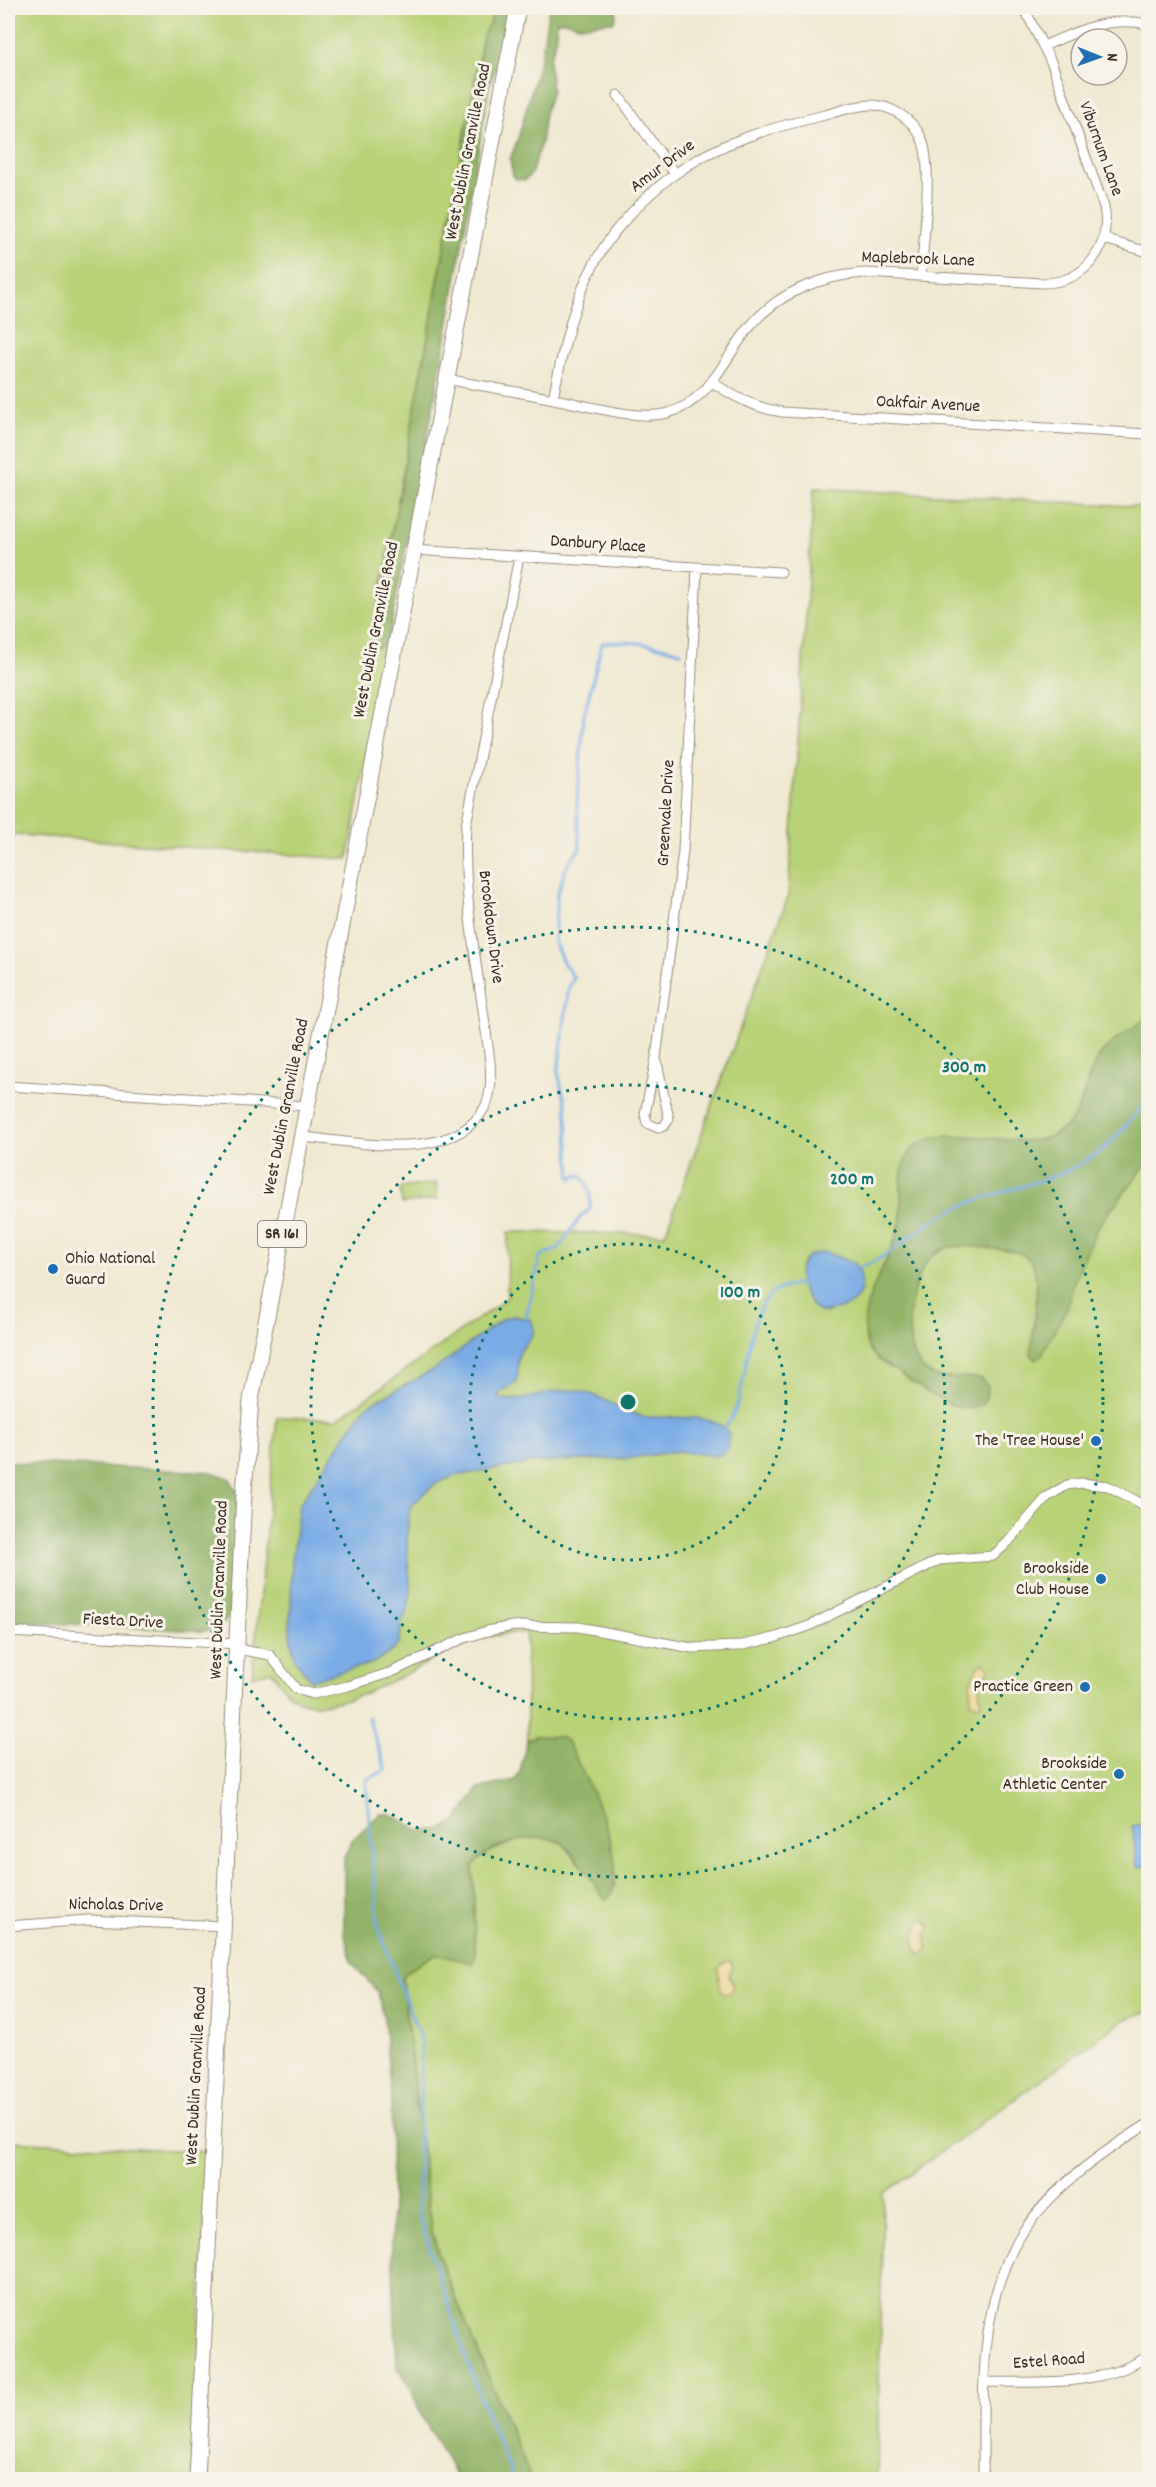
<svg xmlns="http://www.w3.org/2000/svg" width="1156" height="2487" font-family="Dekko,sans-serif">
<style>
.green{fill:#b8d277;stroke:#7a7e4a;stroke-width:1.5}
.forest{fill:#92b468;stroke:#666f43;stroke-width:1.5}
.sand{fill:#eeda9e;stroke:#94825e;stroke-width:1.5}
.water{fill:#79ace5;stroke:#5a6b82;stroke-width:1.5}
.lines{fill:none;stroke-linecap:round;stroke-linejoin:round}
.stream{stroke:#79ace5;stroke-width:3}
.minor-casing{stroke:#968a78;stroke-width:11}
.primary-casing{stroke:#968a78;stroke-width:17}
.minor{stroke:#fff;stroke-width:9}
.primary{stroke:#fff;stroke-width:15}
.ring{fill:none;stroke:#0f766e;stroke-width:3;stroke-dasharray:3 6}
.poi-dot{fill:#1f6fb2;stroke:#f7f3e8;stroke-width:2}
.labels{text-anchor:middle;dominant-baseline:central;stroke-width:6;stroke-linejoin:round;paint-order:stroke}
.shield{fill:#f7f3e8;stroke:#73665b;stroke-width:1.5}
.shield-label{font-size:16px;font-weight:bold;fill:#3b2a1e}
.street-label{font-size:18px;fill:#3b2a1e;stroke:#f7f3e8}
.poi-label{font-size:18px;fill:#3b2a1e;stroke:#f7f3e8;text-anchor:end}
.centre{fill:#0f766e;stroke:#f7f3e8;stroke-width:3}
.ring-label{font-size:18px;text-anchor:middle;font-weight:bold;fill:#0f766e;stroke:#f7f3e8;stroke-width:6;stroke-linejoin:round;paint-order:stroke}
</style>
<rect width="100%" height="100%" fill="#f7f3e8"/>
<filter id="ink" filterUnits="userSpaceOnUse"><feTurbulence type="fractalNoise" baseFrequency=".0167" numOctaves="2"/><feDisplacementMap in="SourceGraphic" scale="12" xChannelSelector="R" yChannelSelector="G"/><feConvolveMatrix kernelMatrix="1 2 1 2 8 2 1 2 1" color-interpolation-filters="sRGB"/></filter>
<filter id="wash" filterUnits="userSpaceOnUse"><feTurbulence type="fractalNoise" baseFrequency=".008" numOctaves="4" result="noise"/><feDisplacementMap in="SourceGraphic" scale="24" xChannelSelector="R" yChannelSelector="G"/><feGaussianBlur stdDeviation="1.35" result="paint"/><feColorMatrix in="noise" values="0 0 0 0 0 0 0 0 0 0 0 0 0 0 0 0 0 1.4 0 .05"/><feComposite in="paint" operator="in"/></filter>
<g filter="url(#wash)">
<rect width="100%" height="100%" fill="#f0e9d1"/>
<path class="green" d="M8 8H491L492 18 483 36 372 642 378 648 388 641 348 859 8 834Z
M814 488 1148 507V2011L1125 2019 883 2194 877 2479H531L442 2265 431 2229 402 1980 406 1972 435 1954 461 1960 475 1957 473 1865 488 1852 522 1839 543 1836 562 1843 579 1862 535 1736 527 1740 526 1632C503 1634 480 1636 459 1646 421 1664 342 1717 300 1701 287 1696 280 1682 272 1671L252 1676 277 1417 337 1419 507 1298 508 1232 665 1234 788 897Z
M436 1183 438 1199 402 1204 400 1188Z
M8 2141 208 2152 192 2479H8Z"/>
<path class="forest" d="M490 8H509L499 59 490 83 443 355 388 641 378 648 372 643 483 36 492 18Z
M549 8H616V16L613 22C602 21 593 25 582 25 573 25 566 18 557 22L556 39 549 61 552 92 545 112 541 143 531 174 525 180 516 179 513 176 510 160 519 135 541 56Z
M1148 1017V1162L1099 1225 1076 1276 1067 1308 1041 1356 1035 1360 1031 1354C1032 1334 1042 1279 1032 1263 1024 1251 1008 1250 995 1249 978 1247 951 1242 936 1253 908 1272 897 1354 928 1373 946 1383 964 1374 982 1379L988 1387C983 1437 917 1385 900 1374 891 1367 877 1362 871 1352 869 1349 866 1343 866 1340 857 1298 892 1262 900 1223 904 1202 897 1179 905 1160 924 1115 1006 1148 1042 1139 1089 1126 1078 1086 1099 1057 1111 1040 1132 1029 1148 1017Z
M8 1462 212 1472 229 1478 238 1492 232 1610C226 1625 216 1631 201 1631L8 1621Z
M535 1736 560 1737 567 1741C585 1777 631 1858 610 1897L604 1899C593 1883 578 1854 562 1843 544 1831 504 1841 487 1853 482 1856 478 1861 473 1866L475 1957 472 1963 435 1954 406 1972 402 1980 431 2229 442 2265 531 2479H458L421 2415 410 2386 397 2368 392 2244 391 2098 384 2018 378 1992 352 1963 344 1931V1858L352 1840 380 1814H390L421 1831 442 1829 457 1820 478 1789 515 1780 520 1772 527 1740Z"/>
<path class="sand" d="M983 1663 990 1668 979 1687 981 1703 976 1705 971 1702 970 1684 979 1666Z
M922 1920 927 1921 931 1927 926 1935 927 1950 921 1954 916 1950C914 1942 915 1926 922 1920Z
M730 1961 733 1967 729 1975 733 1987 730 1993 724 1994 721 1991 718 1969 725 1962Z"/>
<path class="water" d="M825 1252 856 1264C867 1285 862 1304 837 1309 831 1311 824 1314 818 1311 812 1309 811 1302 807 1297 797 1282 795 1270 808 1256Z
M514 1316 530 1320C541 1336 524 1341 519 1354 516 1364 520 1374 516 1383L499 1393 498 1398C523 1405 547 1389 572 1390 598 1391 620 1413 646 1417 668 1419 716 1411 729 1434L728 1449 723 1454 715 1456 678 1451 633 1458 536 1462 454 1476 435 1484 413 1504 408 1516 407 1549 411 1592 408 1609 401 1624 400 1641 394 1650 373 1663 311 1680 295 1660 290 1635 292 1562 299 1505 365 1407 435 1369 504 1318Z
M1147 1824 1148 1866 1137 1867 1132 1826Z"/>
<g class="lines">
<path class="stream" d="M856 1269C891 1258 914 1230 945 1214 994 1188 1052 1186 1098 1153 1117 1139 1132 1118 1148 1100
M526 1318 540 1256 558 1249 581 1216 590 1209C591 1194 591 1186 580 1175L571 1178 566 1105 558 1073 569 987 574 978 564 964 554 942 557 895 567 866 580 848 577 801 584 715 602 643C628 640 657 645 681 652
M725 1428C752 1395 742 1315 773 1293 782 1286 793 1286 804 1283
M368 1717 386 1770 366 1780 378 1927 421 2041 418 2213 475 2384 514 2480"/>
</g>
</g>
<g filter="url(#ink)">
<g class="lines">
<g class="minor-casing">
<path id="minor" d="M1044 46C1079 30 1109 16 1148 24
M618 95 675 174
M1104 239 1148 252
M446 379C482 386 519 392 554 399 587 405 636 421 668 413 709 402 724 359 748 329 776 293 820 276 864 273L1043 283C1085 283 1112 248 1104 207L1052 64 1024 8
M712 382C734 397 755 408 782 412L1148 434
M553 398C565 340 576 283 613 234 631 212 651 191 675 174 720 141 771 128 825 115 840 111 858 104 874 105 893 107 912 119 921 137 934 164 923 243 921 276
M412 550 781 572
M656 1058 645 1114 647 1123 658 1128 664 1126 669 1119 656 1058 683 851 697 568
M8 1086 307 1106
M301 1137C354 1141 454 1165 485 1107 492 1093 491 1077 490 1062 481 983 462 904 466 825L519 557
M8 1632 237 1644
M237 1649 270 1655 296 1689 313 1694 348 1686 392 1672 462 1639 487 1631 513 1626 578 1627 692 1648 738 1646 774 1638 809 1626 939 1560 993 1556 1008 1542 1047 1497 1067 1485 1081 1483 1108 1486 1148 1507
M8 1926 89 1920 224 1926
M985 2382C1039 2382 1101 2387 1148 2356
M983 2480C984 2397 976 2302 1024 2230 1055 2185 1103 2152 1148 2124"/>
</g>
<g class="primary-casing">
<path id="primary" d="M197 2480 244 1493 251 1400 518 8"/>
</g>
<use href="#minor" class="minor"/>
<use href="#primary" class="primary"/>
</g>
</g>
<g class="ring">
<circle cx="628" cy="1402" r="158"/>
<circle cx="628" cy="1402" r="317"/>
<circle cx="628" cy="1402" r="475"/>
</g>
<g class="poi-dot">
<circle cx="53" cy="1269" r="6"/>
<circle cx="1096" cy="1441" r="6"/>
<circle cx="1101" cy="1579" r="6"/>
<circle cx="1085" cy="1687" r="6"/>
<circle cx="1119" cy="1774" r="6"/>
</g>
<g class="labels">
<rect class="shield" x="258" y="1221" width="48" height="26" rx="4.5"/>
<g class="shield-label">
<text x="282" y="1234">SR 161</text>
</g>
<g class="street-label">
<text transform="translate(1100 149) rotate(70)">Viburnum Lane</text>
<text transform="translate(469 152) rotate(-79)">West Dublin Granville Road</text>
<text transform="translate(663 167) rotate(-37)">Amur Drive</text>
<text transform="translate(918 260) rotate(2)">Maplebrook Lane</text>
<text transform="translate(928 405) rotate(3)">Oakfair Avenue</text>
<text transform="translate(598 545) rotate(4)">Danbury Place</text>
<text transform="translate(377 630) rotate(-79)">West Dublin Granville Road</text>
<text transform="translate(667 813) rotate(-87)">Greenvale Drive</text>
<text transform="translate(490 927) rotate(83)">Brookdown Drive</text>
<text transform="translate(287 1107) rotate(-79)">West Dublin Granville Road</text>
<text transform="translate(220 1590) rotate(-88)">West Dublin Granville Road</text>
<text transform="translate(123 1622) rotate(3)">Fiesta Drive</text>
<text transform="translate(116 1906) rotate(1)">Nicholas Drive</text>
<text transform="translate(197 2076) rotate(-87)">West Dublin Granville Road</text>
<text transform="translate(1049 2362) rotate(-4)">Estel Road</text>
</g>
<g class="poi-label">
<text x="65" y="1259" text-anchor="start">Ohio National<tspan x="65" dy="21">Guard</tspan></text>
<text x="1084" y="1441">The 'Tree House'</text>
<text x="1089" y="1569">Brookside<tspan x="1089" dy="21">Club House</tspan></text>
<text x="1073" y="1687">Practice Green</text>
<text x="1107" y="1764">Brookside<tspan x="1107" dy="21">Athletic Center</tspan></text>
</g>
</g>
<circle cx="628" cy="1402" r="9" class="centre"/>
<g class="ring-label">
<text x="964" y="1072">300 m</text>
<text x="852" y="1184">200 m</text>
<text x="740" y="1297">100 m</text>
</g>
<rect width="1156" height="2487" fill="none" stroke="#f7f3e8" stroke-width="30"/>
<g transform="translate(1099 57) rotate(91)"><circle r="28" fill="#f7f3e8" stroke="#aca397" stroke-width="1.5"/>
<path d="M0-4.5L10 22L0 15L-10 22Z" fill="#1f6fb2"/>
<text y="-9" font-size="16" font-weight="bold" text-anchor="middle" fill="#3b2a1e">N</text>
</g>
</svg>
